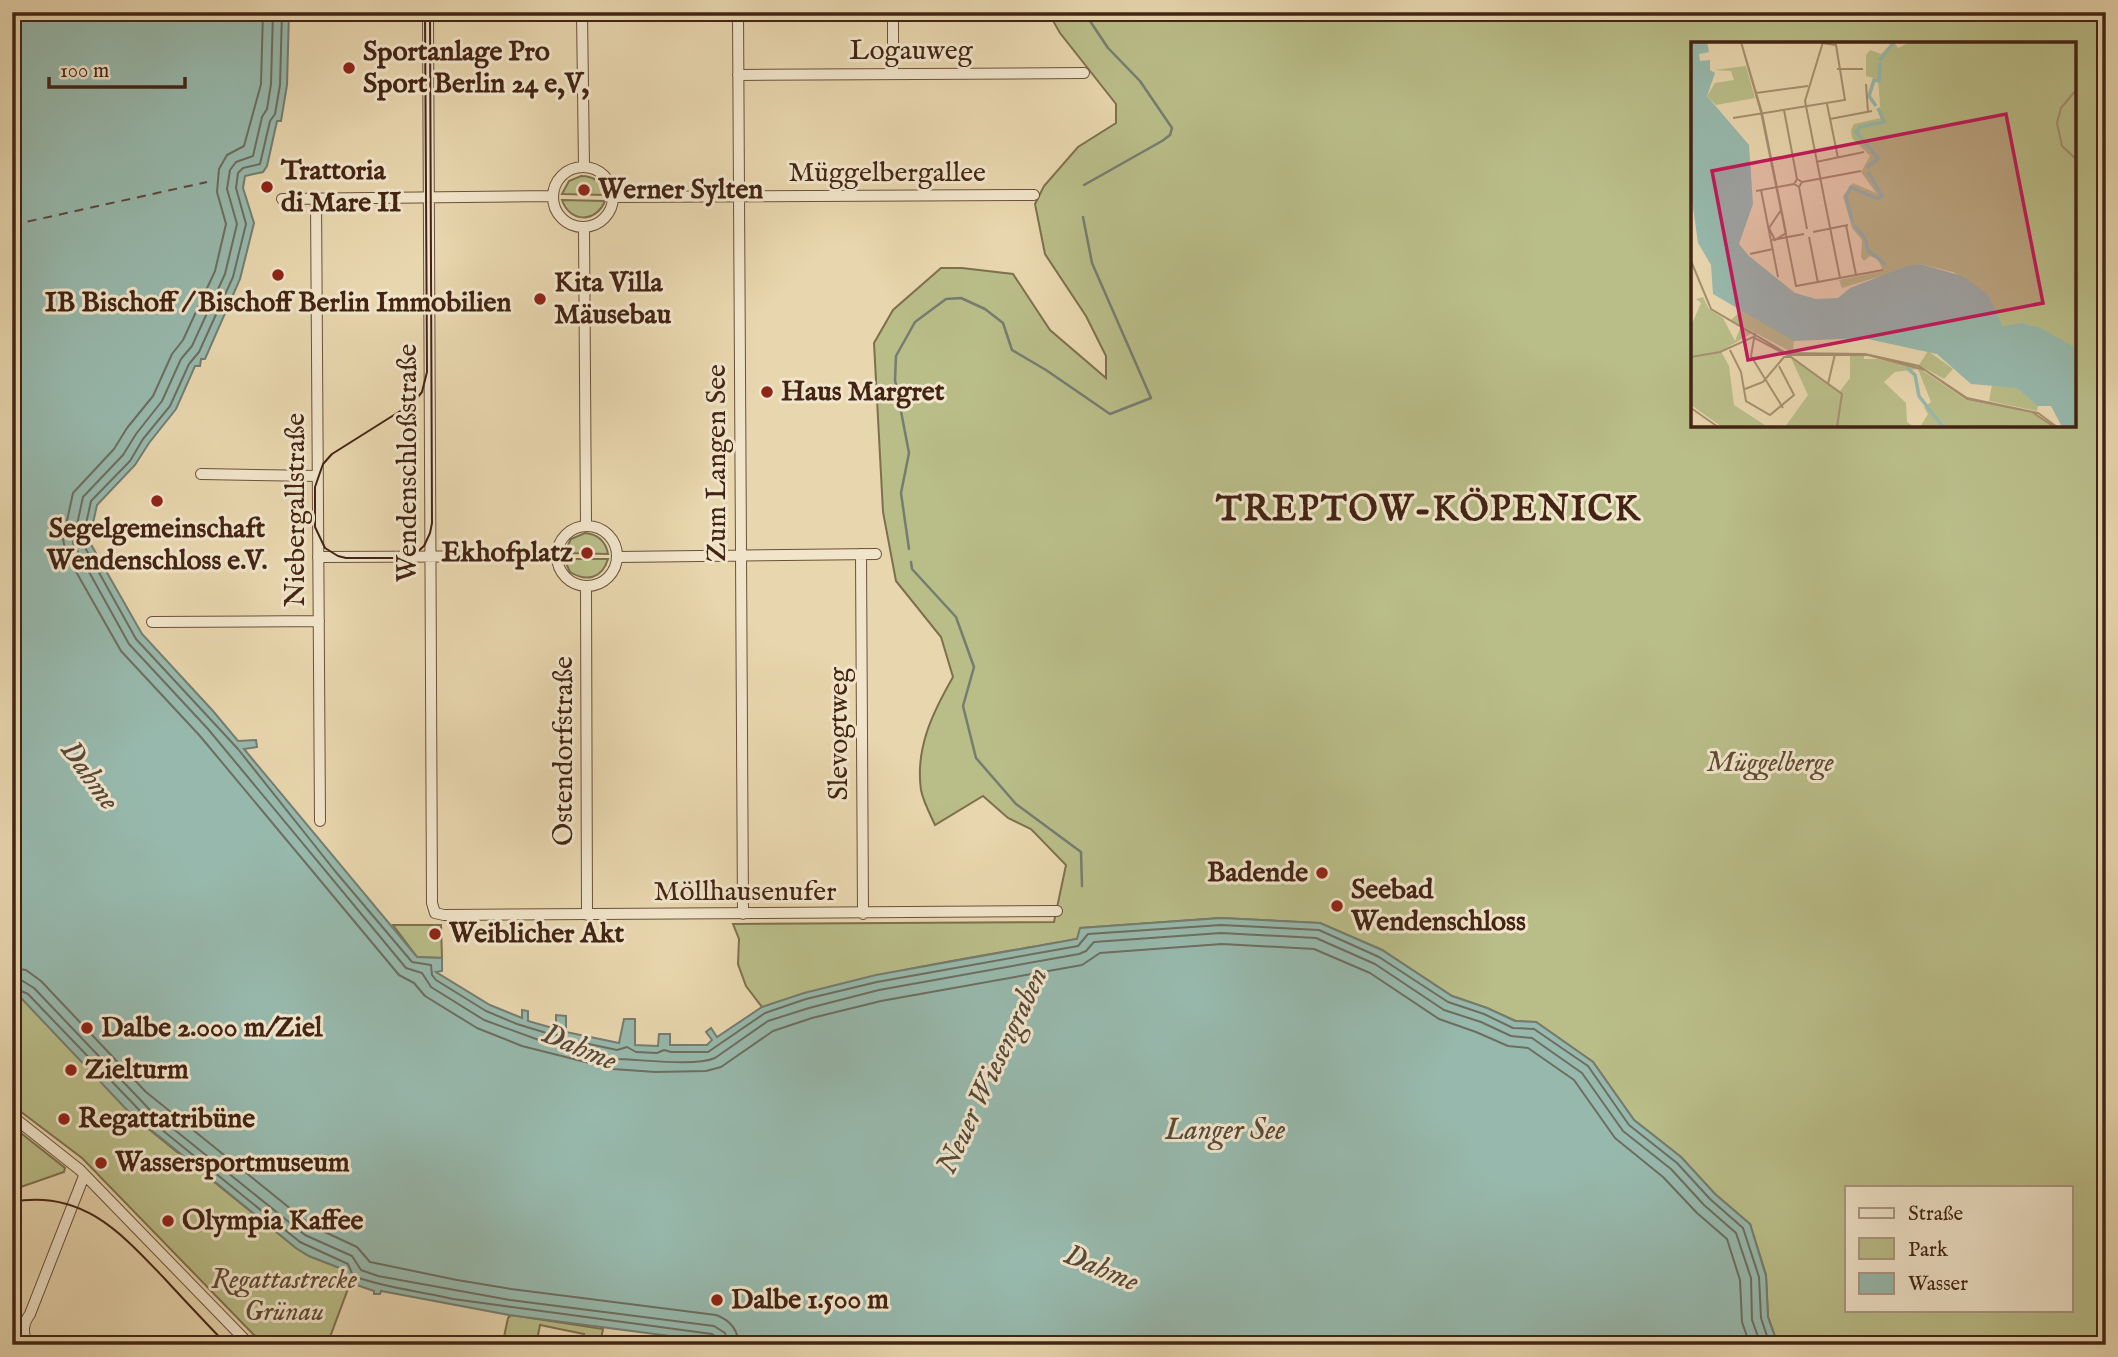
<svg xmlns="http://www.w3.org/2000/svg" width="2118" height="1357" font-family="'IM FELL English',serif">
<style>
.green{fill:#b9bd88;stroke:#7e704e;stroke-width:2;fill-rule:evenodd}
.water{fill:#97b9ad;stroke:#757d70;stroke-width:2}
.lines{fill:none;stroke-linecap:round;stroke-linejoin:round}
.shore{stroke:#6d6e60;stroke-width:2}
.stream{stroke:#757d70;stroke-width:2.5}
.ferry{stroke:#58493a;stroke-width:2;stroke-dasharray:9 7;stroke-linecap:butt}
.minor-casing{stroke:#6c503a;stroke-width:12}
.minor{stroke:#f0e4ca;stroke-width:10}
.tram{stroke:#432414;stroke-width:2}
.poi-dot{fill:#8f2418;stroke:#f0e4ca;stroke-width:2.5}
.labels{text-anchor:middle;dominant-baseline:central;stroke-width:6;stroke-linejoin:round;paint-order:stroke}
.street-label{font-size:28px;fill:#432414;stroke:#f0e4ca}
.poi-label{font-size:28px;font-weight:bold;fill:#432414;stroke:#f0e4ca;text-anchor:start}
.park-label{font-size:28px;font-style:italic;fill:#604a31;stroke:#f0e4ca}
.water-label{font-size:30px;font-style:italic;fill:#58493a;stroke:#f0e4ca}
.district-label{font-size:35px;font-weight:bold;letter-spacing:2px;fill:#432414;stroke:#f0e4ca}
.inset-river{fill:none;stroke:#97b9ad;stroke-width:3.5}
.inset-road{fill:none;stroke:#a68f70;stroke-width:2}
.view{fill:#c2185b;fill-opacity:0.15;stroke:#c2185b;stroke-width:3.5}
.inset-edge{fill:none;stroke:#432414;stroke-width:3.5}
</style>
<rect width="100%" height="100%" fill="#e8d6ae"/>
<filter id="stains"><feTurbulence type="fractalNoise" baseFrequency=".00286" numOctaves="4"/><feColorMatrix values="0 0 0 0 .2 0 0 0 0 .09 0 0 0 0 .02 0 0 0 .5 -.17"/></filter>
<radialGradient id="worn" r=".72"><stop offset=".6" stop-color="#630" stop-opacity="0"/><stop offset="1" stop-color="#630" stop-opacity=".3"/></radialGradient>
<path class="green" d="M1048 12H2106V1345H1778L1768 1317 1766 1275 1750 1224 1715 1194 1681 1157 1634 1120 1593 1062 1536 1022 1516 1021 1487 1008 1452 996 1382 950 1320 923 1221 918 1081 928 1077 939C971 958 864 973 762 1007L746 986 738 964 739 939 733 924 1054 922 1066 865 1031 829 1008 818 983 796 935 825C930 814 923 801 921 790 915 748 933 712 953 677L941 637 896 581 883 512 874 343 893 310 941 268H962L1013 274 1050 330 1106 378V356L1086 316 1045 254 1035 204 1044 186 1078 147 1116 123V104L1060 33ZM1693 44H2074V425H1693ZM1847 1187H2071V1310H1847Z
M581 176C594 176 602 182 605 195L562 194 569 181Z
M562 200 605 201C596 223 570 223 562 200Z
M585 533C597 534 606 541 608 554L564 553 571 539Z
M564 559H608C602 579 586 582 570 572Z
M393 925H441L442 958 417 957Z
M13 992 19 1000 22 998 140 1122 296 1248 309 1256 345 1270 340 1283 349 1286 327 1345H267L253 1334 82 1158 12 1105Z
M12 1126 65 1168 64 1172 12 1190Z
M511 1315 603 1329 600 1345H582L584 1334 540 1325 536 1345H522L504 1337 508 1318Z"/>
<path class="water" d="M12 12H289L287 85 281 121H277L267 166 263 172 245 176 243 188 254 223 240 279 205 359H201L200 366H195L176 409 149 443 135 465 97 505 89 541 142 634 213 711 238 741 256 740 257 747 244 749 417 957 442 958V971L436 972 490 1005 522 1018V1010L528 1011V1021L556 1029V1015L566 1016V1032L619 1043 624 1019H635V1045L658 1046 659 1034H670V1045H707L712 1040 706 1032 711 1028 717 1037 762 1007 804 993 876 975 1077 939 1080 928 1221 918 1320 923 1382 950 1452 996 1487 1008 1515 1021 1536 1022 1593 1062 1634 1120 1681 1157 1715 1194 1750 1224 1766 1276 1768 1317 1778 1345H739L509 1315 381 1291 380 1294H374V1291L351 1283 349 1286 340 1283 345 1270 309 1256 296 1248 128 1111 22 999 20 1000 12 992Z"/>
<g class="lines">
<path class="shore" d="M263 12 261 84 244 146 227 155 219 169 217 192 226 224 215 271 183 340 172 354 153 396 127 428 114 449 73 493 63 539 66 554 121 651 200 736 399 975 414 983 425 996 477 1028 522 1046 613 1069 655 1072 706 1071 721 1067 773 1031 812 1018 881 1001 1082 965 1100 953 1222 944 1314 949 1370 973 1439 1019 1476 1032 1508 1046 1528 1048 1574 1080 1615 1138 1663 1177 1697 1213 1727 1239 1740 1280 1742 1322 1750 1345
M273 12 271 84 267 109 262 117 253 156 236 162 230 170 227 189 237 224 225 274 192 346 181 359 162 401 136 434 123 455 83 497 73 543 129 644 208 729 406 968 422 973 431 987 484 1020 550 1044 615 1059C639 1059 694 1067 715 1058L768 1021 809 1008 879 990 1079 954 1086 951 1094 942 1221 933 1316 938 1375 964 1444 1010 1481 1022 1511 1036 1532 1038 1582 1073 1623 1131 1671 1169 1704 1205 1736 1233 1751 1278 1752 1320 1761 1345
M282 12 280 85 275 114 270 121 260 164 243 168 238 173 236 188 246 224 233 277 199 352 189 364 170 406 143 439 130 461 91 501 82 542 136 639 238 749 335 871 412 962 431 965 432 975 436 980 486 1011 517 1024 553 1035H560L566 1039 617 1050 627 1047 636 1052 657 1053 664 1050 671 1052H708L765 1013 806 999 877 982 1078 946 1088 934 1221 925 1319 930 1379 957 1448 1002 1484 1014 1513 1028 1534 1029 1588 1066 1629 1125 1677 1163 1710 1199 1743 1228 1759 1277 1761 1318 1770 1345
M12 968 26 970 41 981 146 1092 312 1226 357 1247 370 1262 457 1280 511 1289 716 1315C730 1320 738 1330 739 1345
M12 979 21 980 34 988 150 1110 305 1235 352 1256 361 1270 378 1276 510 1300 714 1326 725 1333 728 1345
M12 987 28 994 145 1116 300 1242 348 1264 353 1276C385 1288 420 1291 453 1299L712 1334 718 1338 719 1345"/>
<path class="stream" d="M1084 12 1108 48 1140 81 1172 128 1170 135 1162 141 1084 185
M909 549 901 493 909 453 895 380 896 356 915 322 946 299 961 298 985 309 1003 323 1012 350 1046 370 1110 414 1151 398 1092 263 1083 217
M911 562 912 569 956 617 974 667 963 706 976 758 1016 804 1081 852 1082 886"/>
<path class="ferry" d="M12 225 207 182"/>
<g class="minor-casing">
<path id="minor" d="M428 12 432 903 435 913 444 915 1057 911
M582 12 584 167
M738 12 743 914
M893 12V74
M738 75 1084 73
M553 197a30 30 0 1 1 60 0a30 30 0 1 1-60 0Z
M613 197 1034 195
M316 198 320 821
M282 199 553 196
M584 227 586 526
M201 474 318 476
M557 556a30 30 0 1 1 60 0a30 30 0 1 1-60 0Z
M861 554 863 914
M318 557 557 556
M617 557 876 554
M586 586 587 915
M152 622 319 621
M12 1116 80 1170 250 1345
M12 1323 24 1322
M27 1345C23 1332 22 1325 30 1314L84 1176"/>
</g>
<use href="#minor" class="minor"/>
<path class="tram" d="M425 12 427 372 422 392 413 403 332 454 323 464 315 487V527L325 548 338 556 346 558H403L416 553 424 546 430 533 432 523 430 12
M12 1202C82 1189 121 1233 164 1278 185 1301 206 1323 227 1345"/>
</g>
<g class="poi-dot">
<circle cx="349" cy="68" r="7"/>
<circle cx="267" cy="187" r="7"/>
<circle cx="584" cy="190" r="7"/>
<circle cx="278" cy="275" r="7"/>
<circle cx="540" cy="299" r="7"/>
<circle cx="767" cy="392" r="7"/>
<circle cx="157" cy="501" r="7"/>
<circle cx="587" cy="553" r="7"/>
<circle cx="1322" cy="873" r="7"/>
<circle cx="1337" cy="906" r="7"/>
<circle cx="435" cy="934" r="7"/>
<circle cx="87" cy="1028" r="7"/>
<circle cx="71" cy="1070" r="7"/>
<circle cx="64" cy="1119" r="7"/>
<circle cx="101" cy="1163" r="7"/>
<circle cx="168" cy="1221" r="7"/>
<circle cx="717" cy="1300" r="7"/>
</g>
<g class="labels">
<g class="street-label">
<text x="911" y="51">Logauweg</text>
<text x="887" y="173">Müggelbergallee</text>
<text transform="translate(408 463) rotate(-90)">Wendenschloßstraße</text>
<text transform="translate(717 463) rotate(-90)">Zum Langen See</text>
<text transform="translate(296 510) rotate(-90)">Niebergallstraße</text>
<text transform="translate(839 734) rotate(-90)">Slevogtweg</text>
<text transform="translate(564 751) rotate(-90)">Ostendorfstraße</text>
<text x="745" y="892">Möllhausenufer</text>
</g>
<g class="poi-label">
<text x="363" y="52">Sportanlage Pro<tspan x="363" dy="32">Sport Berlin 24 e,V,</tspan></text>
<text x="281" y="171">Trattoria<tspan x="281" dy="32">di Mare II</tspan></text>
<text x="598" y="190">Werner Sylten</text>
<text x="554" y="283">Kita Villa<tspan x="554" dy="32">Mäusebau</tspan></text>
<text x="278" y="303" text-anchor="middle">IB Bischoff / Bischoff Berlin Immobilien</text>
<text x="781" y="392">Haus Margret</text>
<text x="157" y="529" text-anchor="middle">Segelgemeinschaft<tspan x="157" dy="32">Wendenschloss e.V.</tspan></text>
<text x="573" y="553" text-anchor="end">Ekhofplatz</text>
<text x="1308" y="873" text-anchor="end">Badende</text>
<text x="1351" y="890">Seebad<tspan x="1351" dy="32">Wendenschloss</tspan></text>
<text x="449" y="934">Weiblicher Akt</text>
<text x="101" y="1028">Dalbe 2.000 m/Ziel</text>
<text x="85" y="1070">Zielturm</text>
<text x="78" y="1119">Regattatribüne</text>
<text x="115" y="1163">Wassersportmuseum</text>
<text x="182" y="1221">Olympia Kaffee</text>
<text x="731" y="1300">Dalbe 1.500 m</text>
</g>
<g class="park-label">
<text x="1770" y="763">Müggelberge</text>
<text x="284" y="1280">Regattastrecke<tspan x="284" dy="32">Grünau</tspan></text>
</g>
<g class="water-label">
<text transform="translate(89 776) rotate(54)">Dahme</text>
<text transform="translate(579 1048) rotate(23)">Dahme</text>
<text transform="translate(993 1071) rotate(-65)">Neuer Wiesengraben</text>
<text x="1225" y="1131">Langer See</text>
<text transform="translate(1101 1269) rotate(23)">Dahme</text>
</g>
<g class="district-label">
<text x="1429" y="510">TREPTOW-KÖPENICK</text>
</g>
</g>
<g transform="translate(1691 42)">
<rect width="385" height="385" fill="#e8d6ae"/>
<path d="M203 0 207 6 220 0H385V306L339 283 312 284 297 252 262 230 229 222 151 246 148 238 192 229 187 217 179 214 173 219 170 215 171 198 161 186 152 154 162 141 185 151 170 130 179 114 161 96 160 88 163 82 190 76 187 37 175 34V13L179 8 190 12ZM55 24 64 56 25 63 16 54 24 41 43 38 40 29 23 28ZM12 255 18 267 32 276 44 299 50 284 61 291 30 309 38 324 43 363 77 385H31L0 363V284L10 261 5 257ZM51 268 103 297 102 311 40 278ZM237 309 262 327 253 337 228 323ZM159 313 173 314V317H187L228 327 231 328 275 358 341 371 361 385H229L237 372 233 365 240 360 227 327 204 330 193 340 215 361 216 380 223 385H94L117 353 100 316 149 349 159 336ZM327 342 348 359 346 369 298 359 301 343Z" fill="#b9bd88"/>
<path d="M0 0H16L18 10 8 12 9 19 19 18V28L24 31 16 54 58 103 62 162 48 202 58 214 104 251 125 257 147 256 159 246 216 224 229 222 271 234 297 252 312 284 331 281 350 286 385 306V385H371L360 364H347L326 346 280 342 246 312 172 296 103 299 22 252 20 223 7 201 0 151Z" fill="#97b9ad"/>
<path class="inset-river" d="M188 19 203 0M185 64 178 54 183 38 188 39 189 21M176 126 187 116 165 90 169 85 193 80 187 66M10 168 54 149M162 181 155 155 160 145 186 157 191 154 177 130M163 183 174 196 177 208 195 223M216 326 224 333 228 354 252 385"/>
<path class="inset-road" d="M50 0 71 71 105 244 192 228M50 0 70 70 90 168 78 186 84 198 95 191 71 71 50 0M132 0 114 59 149 236M146 27H172M175 42 177 70M385 48 370 66 366 81 371 104 385 117M65 51 117 44M136 62 147 116M93 68 106 137M42 76 154 58 145 3 131 1M139 77 181 69M125 120 173 110M111 140 170 129M108 145 116 187M70 148 87 235M65 149 103 142 106 137 111 140 108 145 103 142M155 183 165 233M122 190 157 183M118 195 127 241M81 198 113 192M59 212 82 207M0 219 20 267 95 311 174 312 228 324 276 356 347 371 366 385M64 291 60 314 92 366M39 308 50 330 55 359 79 373 103 353 88 324M0 315 29 310 62 295 96 313H177L234 328 276 357 341 370 363 385M137 342 144 312M54 347 72 340 93 315H100L151 352 146 385M0 366 27 385"/>
<path class="view" d="M315 72 352 261 57 318 21 129Z"/>
<rect width="385" height="385" class="inset-edge"/>
</g>
<rect width="2118" height="1357" fill="none" stroke="#e8d6ae" stroke-width="42"/>
<rect x="14" y="14" width="2090" height="1329" fill="none" stroke="#432414" stroke-width="3.5"/>
<rect x="21" y="21" width="2076" height="1315" fill="none" stroke="#432414" stroke-width="2"/>
<rect x="1845" y="1186" width="228" height="126" fill="#f0e4ca" stroke="#ab9781" stroke-width="2"/>
<rect x="1859" y="1208" width="35" height="10" fill="#f0e4ca" stroke="#ab9781" stroke-width="2"/>
<text x="1908" y="1220" font-size="21" fill="#432414">Straße</text>
<rect x="1859" y="1238" width="35" height="21" fill="#b9bd88" stroke="#ab9781" stroke-width="2"/>
<text x="1908" y="1256" font-size="21" fill="#432414">Park</text>
<rect x="1859" y="1273" width="35" height="21" fill="#97b9ad" stroke="#ab9781" stroke-width="2"/>
<text x="1908" y="1290" font-size="21" fill="#432414">Wasser</text>
<path d="M49 77v10h136v-10" fill="none" stroke="#432414" stroke-width="3.5"/>
<text x="60" y="77" font-size="21" fill="#432414" stroke="#f0e4ca" stroke-width="5" paint-order="stroke">100 m</text>
<rect width="100%" height="100%" filter="url(#stains)"/>
<rect width="100%" height="100%" fill="url(#worn)"/>
</svg>
